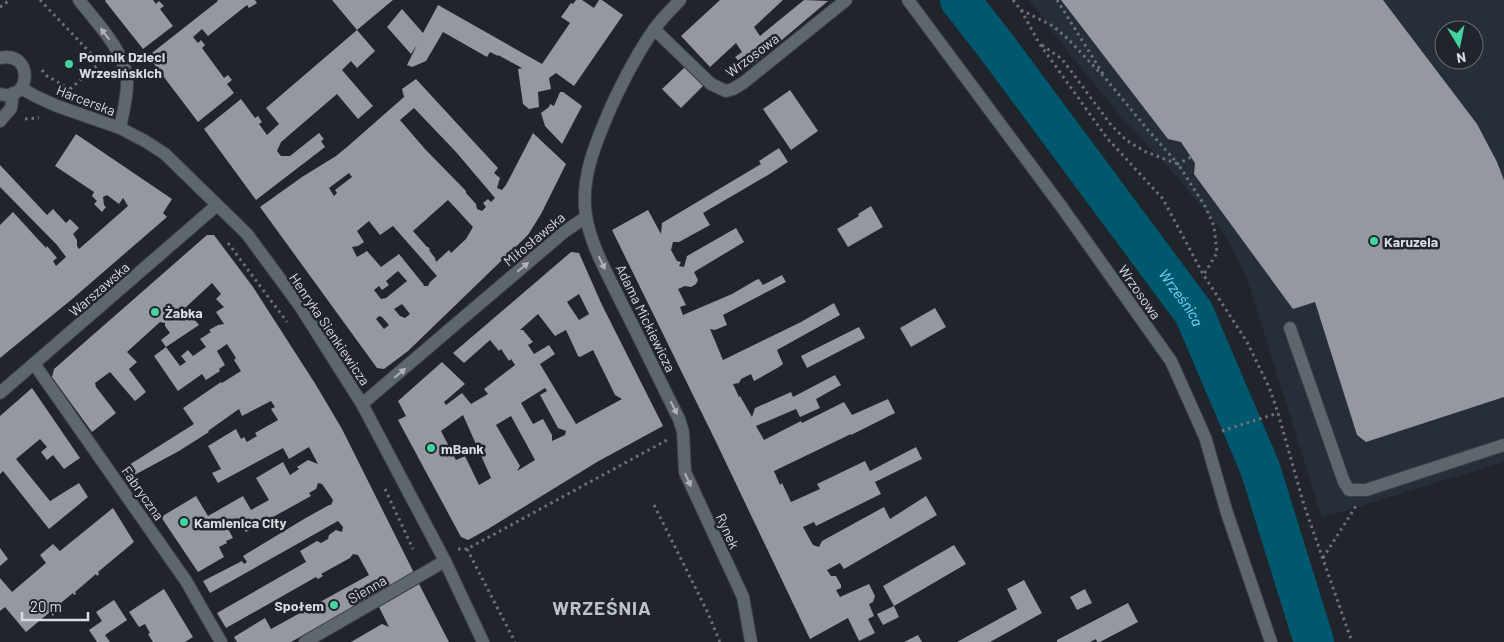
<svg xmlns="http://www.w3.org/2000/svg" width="1504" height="642" font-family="Barlow,sans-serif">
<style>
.built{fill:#272e3a;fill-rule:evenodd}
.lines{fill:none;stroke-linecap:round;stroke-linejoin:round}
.river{stroke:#00586f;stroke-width:40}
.building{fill:#9398a1;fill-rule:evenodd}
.service-casing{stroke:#3c3f45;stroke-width:14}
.pedestrian-casing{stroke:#3c3f45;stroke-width:14}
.minor-casing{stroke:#3c3f45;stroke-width:14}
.path{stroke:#6d7178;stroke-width:3;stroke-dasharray:2.5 4;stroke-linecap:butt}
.service{stroke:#60666e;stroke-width:12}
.pedestrian{stroke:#60666e;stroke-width:12}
.minor{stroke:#60666e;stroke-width:12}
.oneway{fill:#afb3b9}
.poi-dot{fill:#45d49f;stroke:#20252c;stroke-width:2}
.labels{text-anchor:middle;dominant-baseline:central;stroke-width:5;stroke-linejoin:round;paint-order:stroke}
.street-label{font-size:14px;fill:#d9dce1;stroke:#20252c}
.poi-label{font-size:14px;font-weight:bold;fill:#d9dce1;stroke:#20252c;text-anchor:start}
.water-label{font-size:15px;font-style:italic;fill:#77dafd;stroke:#20252c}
.district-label{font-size:19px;font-weight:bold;letter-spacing:1px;fill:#bcc2cc;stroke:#20252c}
</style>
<rect width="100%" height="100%" fill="#20252c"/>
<path class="built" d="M1029 0H1504V462L1322 518 1247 278 1225 235 1171 170 1121 117 1066 49ZM1444 30H1474V60H1444Z"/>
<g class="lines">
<path class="river" id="s1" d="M960 0 996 46 1194 313 1260 468 1314 642"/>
</g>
<path class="building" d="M106 0H153L156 4 159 1 164 6 160 9 173 26 143 49 105 1Z
M217 0H255L257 3 249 8 247 5 208 36 202 29 193 37 198 43 201 40 205 45 202 48 224 78 228 75 232 80 227 84 234 93 198 122 148 56 218 1Z
M332 0H393L357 30 375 51 357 68 351 61 342 70 373 106 358 119 337 94 281 142 277 151 281 156H290L319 133 324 139 321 141 325 147 256 200 204 129 241 99 255 118 258 116 262 122 259 124 267 135 279 124 266 108 357 30Z
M576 0H582L594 8 599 0H602L623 15 574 86 556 73 549 78 551 89 538 92 539 107 529 109 523 104 518 69 522 68 498 55V56L490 52 487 57 443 32 426 61 412 67 407 65 417 45 411 54 387 27 402 9 423 33 438 5 542 64 570 23 561 17 571 3 573 4Z
M720 0H783L754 27 760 36 804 0 828 1 757 61 746 69 735 57 742 52 736 43 710 67 681 36Z
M1061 0H1383L1477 124 1497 162 1504 180V397L1366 442 1357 435 1315 302 1293 309 1194 174 1195 163 1181 142 1168 139Z
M685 67 703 86 681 108 662 89Z
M416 79 498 168 494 173 500 178 497 188 502 190 506 185 533 133 566 164 541 214 528 235 408 351 384 369 377 368 260 207 302 177 336 156 347 147 404 97 402 89ZM414 108 456 152 495 198 491 202 488 199 483 203 486 207 482 211 477 209 476 204 466 193V191L425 149 400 120ZM349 173 352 177 335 190 337 193 334 196 329 188ZM448 200 473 227 466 239 451 253 449 250 436 262 435 258 429 250 430 249 428 247H427L413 231ZM369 221 380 235 393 226 437 276 430 282 428 286H423L424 285 399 254 381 267 367 251 357 257 352 247 358 246 364 242 357 231ZM398 271 407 281 386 298 381 299 374 290 379 286 382 290 389 285 386 281ZM402 304 410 314 405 318 400 316 394 309ZM379 316 382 317 389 325 384 329 376 319Z
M790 90 818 131 791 150 763 109Z
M560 92H563L582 106 562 144 545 126 541 113 549 107 550 104 554 106Z
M76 134 172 199 163 213 167 217 71 300 0 358V225L13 212 46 248 47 246 57 258 53 261 56 266 66 257 57 245 0 187V165L47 215 53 209 66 223 70 219 79 228 73 234 77 240V246L79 249 128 206 123 198 119 204 107 195 103 197 104 205 106 207 102 212 94 204 97 201 92 196 94 192 55 166Z
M779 148 788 162 768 175 703 213 710 225 679 242H673L671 250 677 261 681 262 679 266 684 267 687 256 736 228 744 242 694 272 698 280 696 284 691 287 685 286 678 289 686 305 680 307 683 315 732 294 756 280 759 279 763 285 782 275 786 282 723 315 727 325 715 330 710 329 723 360 801 322 834 303 840 315 777 350 783 364 779 367 754 381 751 374 741 379 739 383 733 384 739 397 740 396 752 417 755 408 791 392 793 397 835 375 841 385 816 399 820 408 800 417 796 409 756 426 764 440 801 421 802 423 844 402 852 415 888 399 895 413 851 435V434L774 471 780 485 782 483 791 502 820 489 817 484 865 461 870 471 916 447 922 459 875 482 881 494 816 526 814 522 803 527 813 545 819 547 822 541 884 507 890 519 926 496 937 515 844 569 840 563 827 570 831 576H836L841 585V588L836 590 840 597 869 584 875 596 873 602 869 604 874 616 868 619 875 633 859 641 848 618 810 639 717 444 612 230 648 210 661 234 662 223 761 164 759 161Z
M871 206 883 227 848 247 837 229 859 216 858 214Z
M207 235H214L253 287 316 385 342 429 414 573 291 642H237L234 637 265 618 271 629 369 575 358 555 353 554 350 558 321 574 323 576 318 579 316 577 226 628 217 613 306 562 300 551 317 541 321 543 328 539 329 535 336 530 342 532 343 527 338 521 210 593 203 581 242 561 244 564 247 562 243 556 304 519 329 505H331L333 500 322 484 318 483 316 489 309 493 311 496 246 532 237 518 226 525 233 538 226 541 227 543 219 547 224 557 198 572 161 517 196 496 208 516 243 496 251 510 269 500 256 478 283 462 290 475 299 469 297 467 308 460 318 464 309 447 289 459 283 448 218 483 212 473 221 469 208 446 236 429 241 439 244 437 247 442 257 436 255 433 278 420 271 409 275 407 271 401 242 416 239 409 208 431 209 432 179 451 127 479 121 470 194 424 183 408 221 382 222 383 241 371 234 360 236 358 227 344 217 351 225 365 219 369 220 371 206 380 202 374 178 391 154 356 166 347 180 366 186 362 181 356 188 350 193 356 206 347 200 339 211 332 209 330 218 325 224 324 216 312 224 307 216 299 221 294 212 283 185 308 199 325 166 347 161 340 170 333 165 326V323L160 322 127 352 137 362 129 369 146 392 135 401 110 372 95 383 96 387 116 413 92 432 52 377 54 369Z
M571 252 579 253 602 305 663 426 597 462 488 529 468 540 461 537 398 420 406 416 398 401 442 362 465 384 444 402 446 405 462 393 471 404 488 394 484 389 515 365 511 359 509 361 501 349 499 351 490 340 464 363 453 353ZM579 294 589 314 579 320 567 302ZM538 314 555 336 566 330 578 356 580 357 593 350 615 395 622 399 576 424 540 364 555 354 549 345 534 354 528 345 533 342 523 330H520ZM545 388 547 391 540 395 558 428 566 431 565 435 552 441V435L543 419 533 424 521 403ZM463 415 491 478 479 485 465 456 456 460 441 431ZM511 416 535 460 517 471 520 466 496 425Z
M935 308 946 327 911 347 900 328Z
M859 327 865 338 807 368 801 356Z
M32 388 80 458 64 469 53 455 47 460 41 452 47 447 40 439 16 459 50 501 79 483 88 497 49 529 3 471 0 474V416Z
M113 508 134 542 98 572 99 574 97 576 96 574 75 592 76 594 74 595 73 593 51 611 54 615 53 616 50 612 26 632 5 607 0 611V578L12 592 46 563 40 555 53 544 60 551Z
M954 545 966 564 894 606 883 586Z
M0 548 8 559 0 566Z
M1024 580 1042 613 990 642H957L1017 609 1007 589Z
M419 584 449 642H351L382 624 389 627 379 607Z
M164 589 193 637 185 642H153L148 634 150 633 145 624 139 627 129 612Z
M1085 589 1092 603 1077 610 1070 597Z
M114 600 127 620 105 635 110 642H97L89 630 102 621 96 612Z
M1128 603 1138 622 1100 642H1097L1096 639 1090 642H1057V640Z
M894 606 899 617 883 625 877 614Z
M918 635 922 642H904Z"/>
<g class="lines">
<g class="service-casing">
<path id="service" d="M1290 328 1344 482 1349 490H1366L1504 445"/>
</g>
<g class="pedestrian-casing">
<path id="pedestrian" d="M0 393 216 206
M305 642 445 561"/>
</g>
<g class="minor-casing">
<path id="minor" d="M79 0C96 22 124 50 127 79 128 95 123 112 120 128
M680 0C671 10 660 20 653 31 636 55 623 81 611 107 596 142 580 178 586 216 591 246 607 273 620 300 640 339 659 379 679 419L683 432 685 472 743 597 751 642
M908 0 1061 206 1171 361 1205 437 1227 513 1271 642
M654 29 711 84 726 91 733 89 743 83 846 0
M0 58C34 50 32 103 0 94
M21 88 35 96 57 106 120 128 145 141 165 154 247 234 300 306 362 404 445 561 483 642
M0 121 11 108 13 93
M35 365 186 581 221 642
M362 404 564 232 586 217"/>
</g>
<path class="path" d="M40 0 100 63
M1013 0 1021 10 1039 43 1107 138 1163 199 1203 274 1247 342 1269 387 1278 413 1304 505 1352 642
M1057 0 1103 74
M0 7 10 0
M1021 10 1053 26 1068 39 1106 79 1148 130 1178 164 1191 157
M1042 45 1062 59 1111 125 1126 140 1146 152 1178 164 1205 206 1214 226 1217 253 1204 274
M42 70 47 76 70 89
M70 89 101 62
M25 119 39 118
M228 243 287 322
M1222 431 1278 413
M385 489 413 549
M654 505 707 611 720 642
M458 549H467L667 440
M467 549 515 642
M1323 558 1356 506"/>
<use href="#service" class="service"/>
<use href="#pedestrian" class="pedestrian"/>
<use href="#minor" class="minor"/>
</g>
<defs><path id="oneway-solid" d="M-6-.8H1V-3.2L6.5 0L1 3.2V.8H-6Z" transform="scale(1.25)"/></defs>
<g class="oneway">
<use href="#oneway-solid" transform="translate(105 34) rotate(-128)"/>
<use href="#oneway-solid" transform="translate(602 263) rotate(64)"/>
<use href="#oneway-solid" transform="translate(523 267) rotate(-40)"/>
<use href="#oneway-solid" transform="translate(400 373) rotate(-40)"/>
<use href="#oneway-solid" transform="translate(674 408) rotate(64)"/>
<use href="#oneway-solid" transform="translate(688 480) rotate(66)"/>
</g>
<g class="poi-dot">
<circle cx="69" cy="64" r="5"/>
<circle cx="1374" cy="241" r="5"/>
<circle cx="155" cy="312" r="5"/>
<circle cx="431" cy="448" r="5"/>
<circle cx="184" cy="522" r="5"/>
<circle cx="334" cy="605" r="5"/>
</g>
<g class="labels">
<g class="street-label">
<text transform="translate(752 55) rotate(-37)">Wrzosowa</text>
<text transform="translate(86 100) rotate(21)">Harcerska</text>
<text transform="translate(534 239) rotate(-40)">Miłosławska</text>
<text transform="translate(99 289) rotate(-41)">Warszawska</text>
<text transform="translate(1140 292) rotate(55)">Wrzosowa</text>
<text transform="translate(646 318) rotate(64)">Adama Mickiewicza</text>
<text transform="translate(330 329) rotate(56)">Henryka Sienkiewicza</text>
<text transform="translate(143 493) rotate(55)">Fabryczna</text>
<text transform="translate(728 531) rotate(65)">Rynek</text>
<text transform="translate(367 589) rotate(-30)">Sienna</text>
</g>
<g class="poi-label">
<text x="79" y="56">Pomnik Dzieci<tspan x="79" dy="16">Wrzesińskich</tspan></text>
<text x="1384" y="241">Karuzela</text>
<text x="165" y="312">Żabka</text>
<text x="441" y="448">mBank</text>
<text x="194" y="522">Kamienica City</text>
<text x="324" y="605" text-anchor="end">Społem</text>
</g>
<g class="water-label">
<text stroke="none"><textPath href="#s1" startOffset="371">Wrześnica</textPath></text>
</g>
<g class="district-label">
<text x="602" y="607">WRZEŚNIA</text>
</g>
</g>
<g transform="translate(1459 45) rotate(170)"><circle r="24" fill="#20252c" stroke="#6a6e74"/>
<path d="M0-4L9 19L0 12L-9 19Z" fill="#45d49f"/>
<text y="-8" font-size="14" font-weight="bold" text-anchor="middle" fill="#d9dce1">N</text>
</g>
<path d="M22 612v8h66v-8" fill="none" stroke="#d9dce1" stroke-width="2.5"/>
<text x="30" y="612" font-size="15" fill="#d9dce1" stroke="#20252c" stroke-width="4" paint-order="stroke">20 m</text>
</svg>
